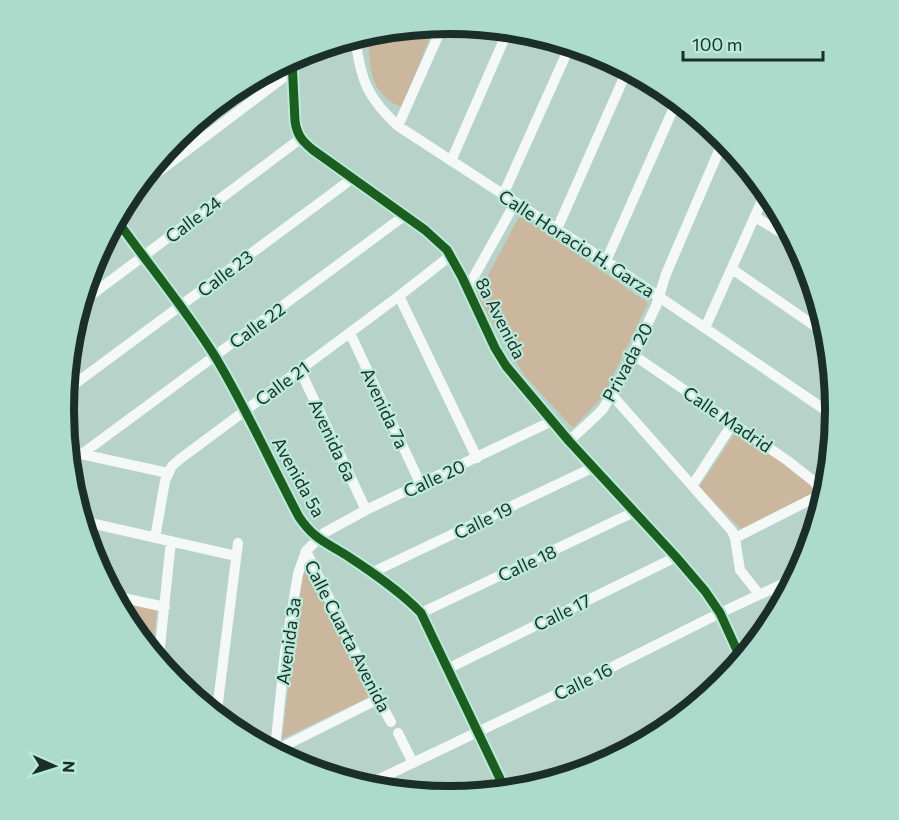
<svg xmlns="http://www.w3.org/2000/svg" width="899" height="820" font-family="Commissioner,sans-serif">
<style>
.green{fill:#cbb69e}
.lines{fill:none;stroke-linecap:round;stroke-linejoin:round}
.minor{stroke:#f4f8f7;stroke-width:10}
.cycleway-casing{stroke:#b9eada;stroke-width:13}
.cycleway{stroke:#1b5e20;stroke-width:9}
.labels{text-anchor:middle;dominant-baseline:central;stroke-width:4.5;stroke-linejoin:round;paint-order:stroke}
.street-label{font-size:18px;fill:#1b2f29;stroke:#b9eada}
.rim{fill:none;stroke:#1b2f29;stroke-width:8}
</style>
<rect width="100%" height="100%" fill="#b7d2c9"/>
<path class="green" d="M434 27 402 107C393 105 380 94 376 85 370 74 369 53 368 40Z
M520 215 648 303 604 395 573 428 524 375 477 296Z
M736 432C752 443 809 476 815 492L741 529 699 487Z
M304 562 371 696 282 739Z
M123 602 157 609 153 648Z"/>
<g class="lines">
<path class="minor" d="M356 43C361 82 369 99 398 126L606 261 705 328 834 416
M292 60 295 121C297 135 302 141 313 150L425 230 447 250 462 277 495 348 506 366 569 441 676 557 705 591 720 613 740 657
M398 126 443 25
M451 161 506 35
M149 179 292 71
M503 195 569 48
M755 217 790 238
M119 223C151 268 187 311 216 358 247 410 271 464 299 517 314 539 325 542 346 555 372 572 400 591 421 613L503 785
M557 229 626 73
M606 261 675 105
M732 269 819 329
M467 289 515 203
M399 296 477 458
M86 299 300 139
M705 328 763 198
M350 333 420 483
M632 354 788 461 812 480 820 488
M300 370 366 510
M68 389 353 178
M612 395 732 531 735 538 740 570 759 594
M569 441 596 416 603 409 624 373 656 306 666 274 724 139
M72 452 168 473
M82 454 404 216
M692 486 733 423
M86 522 236 556
M155 538 165 481 172 466 180 459 399 296 450 256
M735 538 818 496
M306 551 378 699 391 722
M371 573 594 467
M119 597 165 607
M421 613 634 512
M159 656 171 541
M447 669 676 557
M217 710 238 543
M398 733 413 763
M275 749 285 652 298 574 306 551 324 533 366 510 552 421
M276 750 378 699
M568 772 635 741
M375 781 574 686 720 613 791 580"/>
<g class="cycleway-casing">
<path id="cycleway" d="M292 60 295 121C297 135 302 141 313 150L425 230 447 250 462 277 495 348 506 366 569 441 676 557 705 591 720 613 740 657
M119 223C151 268 187 311 216 358 247 410 271 464 299 517 314 539 325 542 346 555 372 572 400 591 421 613L503 785"/>
</g>
<use href="#cycleway" class="cycleway"/>
</g>
<g class="labels">
<g class="street-label">
<text transform="translate(193 219) rotate(-37)">Calle 24</text>
<text transform="translate(577 243) rotate(33)">Calle Horacio H. Garza</text>
<text transform="translate(225 273) rotate(-37)">Calle 23</text>
<text transform="translate(501 318) rotate(63)">8a Avenida</text>
<text transform="translate(257 325) rotate(-36)">Calle 22</text>
<text transform="translate(627 362) rotate(-62)">Privada 20</text>
<text transform="translate(282 383) rotate(-36)">Calle 21</text>
<text transform="translate(385 408) rotate(65)">Avenida 7a</text>
<text transform="translate(728 419) rotate(34)">Calle Madrid</text>
<text transform="translate(333 440) rotate(65)">Avenida 6a</text>
<text transform="translate(299 477) rotate(61)">Avenida 5a</text>
<text transform="translate(434 478) rotate(-25)">Calle 20</text>
<text transform="translate(483 520) rotate(-26)">Calle 19</text>
<text transform="translate(527 563) rotate(-25)">Calle 18</text>
<text transform="translate(562 612) rotate(-26)">Calle 17</text>
<text transform="translate(348 636) rotate(63)">Calle Cuarta Avenida</text>
<text transform="translate(288 641) rotate(-82)">Avenida 3a</text>
<text transform="translate(583 681) rotate(-26)">Calle 16</text>
</g>
</g>
<path d="M0 0H899V820H0ZM449 34H450A375 375 0 0 1 825 409V411A375 375 0 0 1 450 786H449A375 375 0 0 1 74 411V409A375 375 0 0 1 449 34Z" fill="#acdbcc" fill-rule="evenodd"/>
<path class="rim" d="M449 34H450A375 375 0 0 1 825 409V411A375 375 0 0 1 450 786H449A375 375 0 0 1 74 411V409A375 375 0 0 1 449 34Z"/>
<g transform="translate(54 766) rotate(93)" stroke="#b9eada" stroke-width="4.5" paint-order="stroke">
<path d="M0-4.5L10 22L0 15L-10 22Z" fill="#1b2f29"/>
<text y="-9" font-size="16" font-weight="bold" text-anchor="middle" fill="#1b2f29">N</text>
</g>
<path d="M683 51v9h140v-9" fill="none" stroke="#1b2f29" stroke-width="3"/>
<text x="692" y="51" font-size="18" fill="#1b2f29" stroke="#b9eada" stroke-width="4.5" paint-order="stroke">100 m</text>
</svg>
